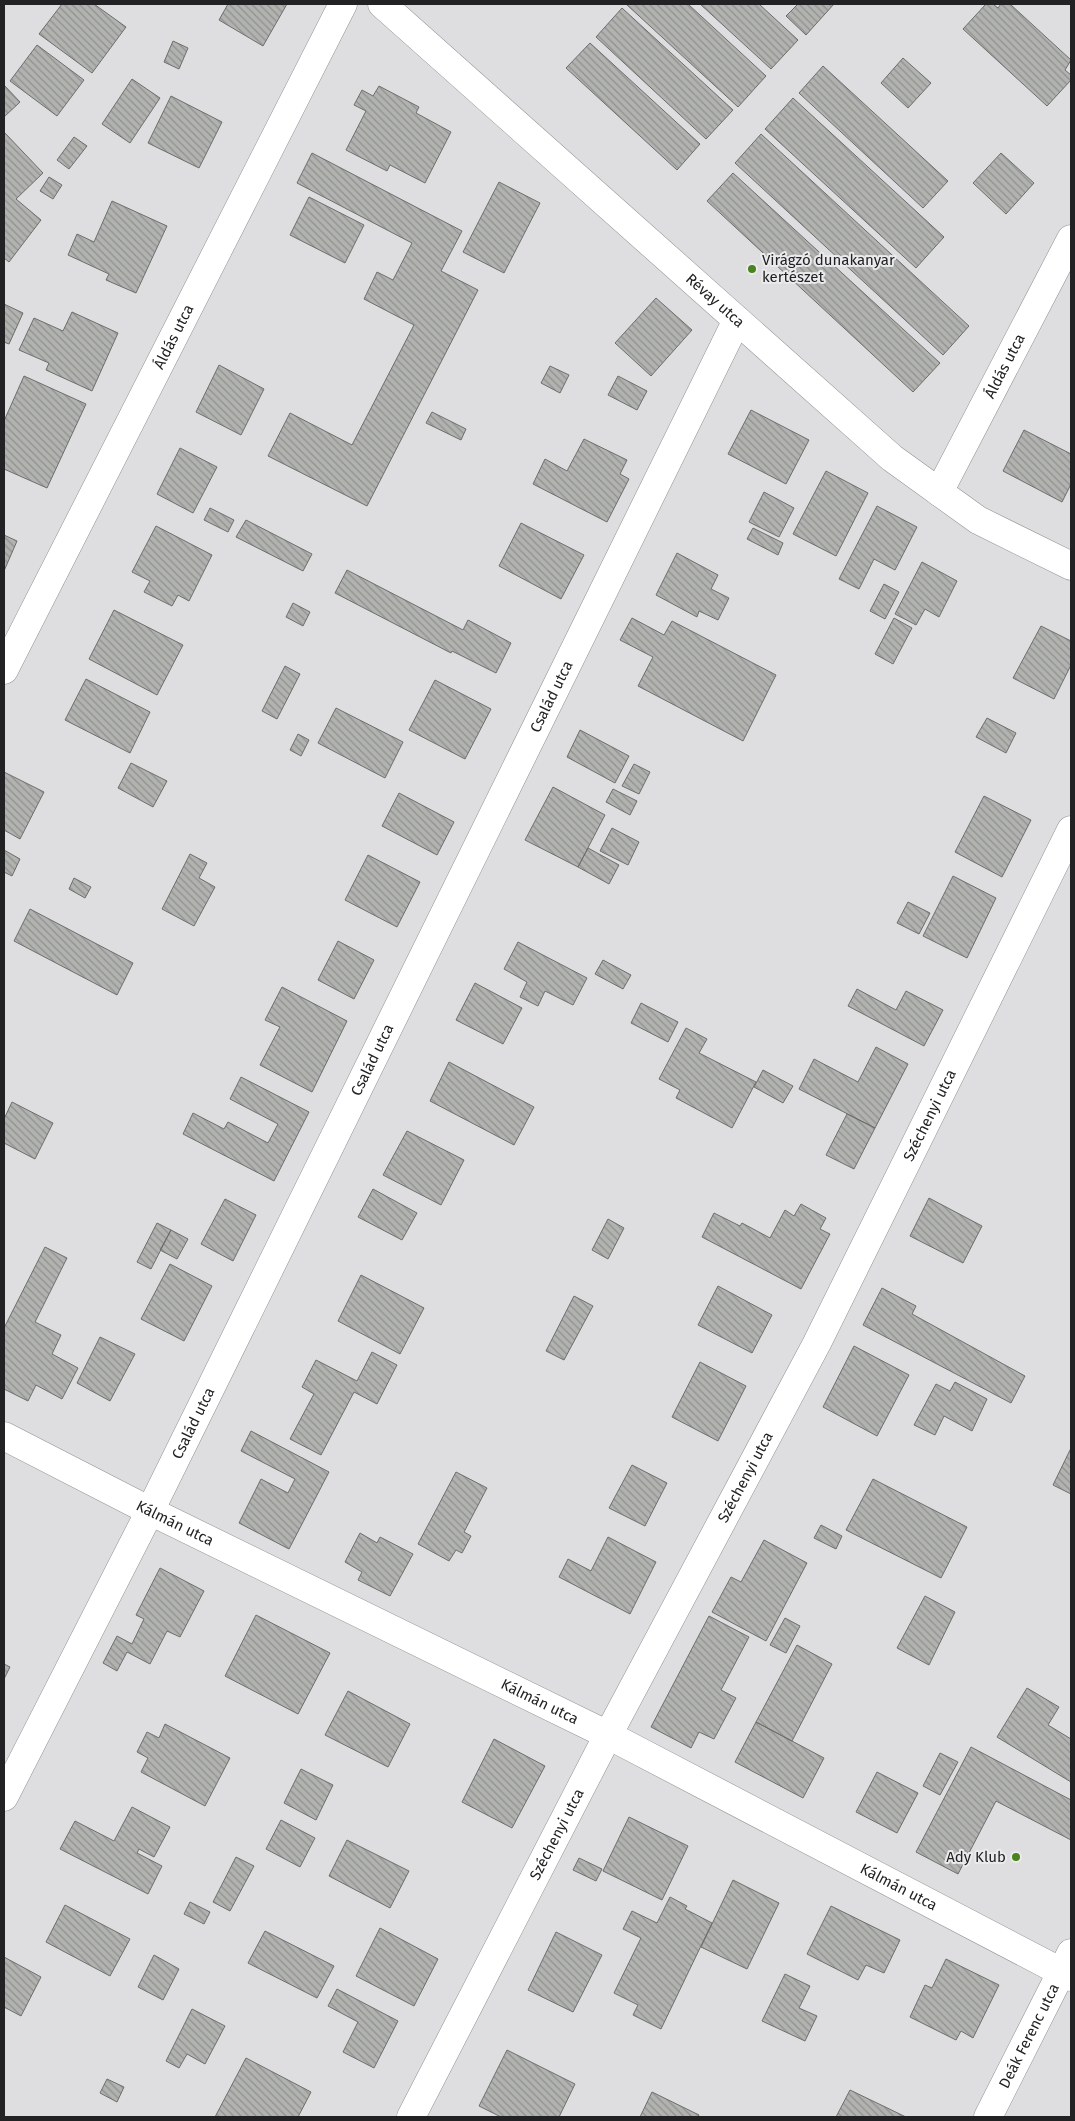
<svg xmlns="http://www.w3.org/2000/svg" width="1075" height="2121" font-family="'Fira Sans',sans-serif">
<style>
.building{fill:url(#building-back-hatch);stroke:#6d6e6c}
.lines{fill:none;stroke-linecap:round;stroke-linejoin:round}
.street-casing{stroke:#929295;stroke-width:29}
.street{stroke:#fff;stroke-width:28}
.poi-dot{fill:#49831e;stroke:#ebebee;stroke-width:2}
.labels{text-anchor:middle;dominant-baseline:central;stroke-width:4;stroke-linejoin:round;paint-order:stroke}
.poi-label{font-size:15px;fill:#222123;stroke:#ebebee;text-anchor:start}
.street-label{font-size:15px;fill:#222123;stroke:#ebebee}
</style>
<defs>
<pattern id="building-back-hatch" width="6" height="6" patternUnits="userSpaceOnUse" patternTransform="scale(1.25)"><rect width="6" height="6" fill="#b1b3b0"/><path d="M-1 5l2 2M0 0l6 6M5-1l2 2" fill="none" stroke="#90918f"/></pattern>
</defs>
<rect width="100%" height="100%" fill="#dedee1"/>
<path class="building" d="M62 4H94L126 27 92 73 39 34Z
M228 4H287L263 46 219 20Z
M626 4H688L766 76 738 107Z
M700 4H759L798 40 771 69Z
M798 4H834L806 35 786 16Z
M986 4H993L998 8 1001 4H1010L1071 60 1065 70 1071 75V80L1047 106 963 29Z
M622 8 733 110 706 139 596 37Z
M173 41 188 48 179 69 164 62Z
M590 43 700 144 677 170 566 68Z
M37 45 84 80 57 116 10 81Z
M903 58 931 83 908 108 881 83Z
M823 66 948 181 923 208 799 93Z
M132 79 160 98 130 143 102 124Z
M4 85 20 102 4 117Z
M379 86 419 107 416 113 451 132 425 183 390 165 387 171 346 150 366 111 354 105 362 90 373 96Z
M171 96 222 122 199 168 148 143Z
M793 98 944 237 916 268 765 129Z
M4 132 43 173 16 199 41 220 9 262 4 258Z
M761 134 969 326 943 355 735 163Z
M74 137 87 146 69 169 57 160Z
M312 153 462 231 441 271 478 290 367 506 268 456 290 413 352 445 414 325 364 299 377 272 393 280 412 243 297 183Z
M1001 153 1034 183 1006 214 973 183Z
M733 173 940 363 913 392 707 201Z
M49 177 62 185 53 199 40 191Z
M499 182 540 203 504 273 463 252Z
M309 197 364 225 345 263 290 235Z
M112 201 167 226 136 293 106 280 109 274 68 255 77 234 94 242Z
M656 298 692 330 651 376 615 343Z
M4 304 23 313 9 344 4 342Z
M72 312 118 333 92 391 46 370 49 363 19 350 34 318 63 331Z
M219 365 264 389 241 435 196 412Z
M550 366 569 375 560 393 541 383Z
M24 376 86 404 47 488 4 469V421Z
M618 376 647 391 637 410 608 395Z
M751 410 809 440 786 484 728 454Z
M432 412 466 429 461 440 426 423Z
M1024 430 1071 454V484L1062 502 1003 471Z
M584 439 627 460 620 474 629 479 607 522 533 484 545 459 567 471Z
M180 448 217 467 193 513 157 494Z
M826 471 868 493 836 556 793 534Z
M764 492 794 508 779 537 749 522Z
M877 506 917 527 895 570 874 559 859 589 839 579Z
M210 508 234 520 228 532 204 520Z
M246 520 312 554 303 571 236 537Z
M521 523 584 555 561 599 499 566Z
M156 526 212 555 189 601 178 595 172 606 144 592 150 581 132 572Z
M753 528 783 543 778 555 747 539Z
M4 535 17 541 4 571Z
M677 553 718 575 711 589 729 598 718 620 699 611 697 617 656 595Z
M922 562 957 581 939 617 925 609 916 625 895 614Z
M347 570 463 630 468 620 511 643 496 673 452 651 451 653 335 593Z
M884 584 899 592 885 619 870 611Z
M293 603 310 612 303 626 286 617Z
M114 610 183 645 157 695 89 659Z
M632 618 664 635 672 621 776 675 743 741 638 686 653 657 620 640Z
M894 618 912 628 893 664 875 654Z
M1041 626 1071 641V665L1054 699 1013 678Z
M285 666 300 674 277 719 262 711Z
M86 679 150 712 130 753 65 720Z
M435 680 491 709 465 759 409 730Z
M336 708 403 742 385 778 318 743Z
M987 718 1016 733 1006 753 976 737Z
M580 730 629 756 615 783 567 757Z
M298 734 309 740 301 756 290 750Z
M131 763 167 781 153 807 118 788Z
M634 764 650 772 639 794 622 786Z
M4 772 44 792 20 839 4 830Z
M553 787 605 815 578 867 525 840Z
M613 789 637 801 630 815 606 802Z
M399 793 454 822 437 855 382 826Z
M984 796 1031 820 1002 877 955 852Z
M612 828 639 842 628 865 600 851Z
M588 848 619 865 609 884 578 867Z
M4 850 20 859 12 876 4 872Z
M190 854 207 863 199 878 215 887 194 926 162 909Z
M368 855 420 882 397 927 345 900Z
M953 876 996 898 967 958 923 936Z
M74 878 91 887 85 898 69 889Z
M908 902 930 913 919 934 897 923Z
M30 909 133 963 117 995 14 941Z
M338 941 374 960 354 999 318 980Z
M518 942 587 978 573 1005 545 991 538 1006 520 997 527 982 504 969Z
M603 960 631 975 623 989 595 974Z
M475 983 522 1008 503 1044 456 1020Z
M282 987 347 1021 312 1092 260 1065 280 1027 265 1020Z
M857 989 896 1010 906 991 943 1010 924 1046 848 1006Z
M641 1003 678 1022 668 1042 631 1023Z
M686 1028 707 1039 699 1053 756 1082 732 1128 676 1098 680 1090 659 1079Z
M876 1047 908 1064 875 1128 799 1089 814 1059 858 1082Z
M449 1062 534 1107 514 1145 430 1101Z
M763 1070 793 1086 783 1103 754 1087Z
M241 1077 309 1112 274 1181 183 1134 193 1113 224 1129 228 1122 268 1143 278 1124 230 1099Z
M12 1102 53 1123 35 1159 4 1143V1119Z
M847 1114 875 1128 854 1169 826 1155Z
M407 1131 464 1160 441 1205 383 1175Z
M373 1189 417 1213 402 1240 358 1217Z
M929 1198 982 1226 963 1263 910 1236Z
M225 1199 256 1215 233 1261 201 1244Z
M801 1204 826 1218 820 1229 830 1234 801 1289 702 1237 714 1213 740 1226 742 1223 770 1238 785 1210 794 1216Z
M608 1219 624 1228 608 1259 592 1250Z
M157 1223 171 1230 151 1269 137 1262Z
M171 1230 188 1239 177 1259 160 1250Z
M45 1247 67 1258 35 1322 61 1335 52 1354 78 1368 62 1399 36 1385 28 1401 4 1389V1328Z
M170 1264 212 1286 184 1341 141 1319Z
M361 1275 424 1308 400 1354 338 1321Z
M718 1286 772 1315 752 1353 698 1325Z
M882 1288 916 1306 912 1314 1025 1376 1011 1403 863 1325Z
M574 1296 593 1306 564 1360 546 1351Z
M100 1337 135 1354 110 1401 77 1383Z
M854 1346 909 1375 877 1436 823 1407Z
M372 1352 397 1365 377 1404 354 1392 321 1455 290 1439 314 1394 302 1387 316 1360 357 1381Z
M700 1362 746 1386 718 1441 672 1417Z
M955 1382 987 1399 972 1431 944 1416 935 1435 914 1425 936 1384 950 1391Z
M251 1431 329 1472 289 1549 239 1523 261 1479 288 1493 295 1479 241 1451Z
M1071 1448V1494L1053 1485Z
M632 1465 667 1483 645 1526 609 1508Z
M456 1472 487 1488 464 1532 471 1536 462 1553 456 1550 449 1561 418 1544Z
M873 1479 967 1527 941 1578 846 1530Z
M821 1525 842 1536 836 1549 814 1538Z
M360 1533 377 1543 380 1537 413 1554 390 1596 358 1580 362 1572 345 1562Z
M608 1537 656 1562 630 1614 559 1577 568 1559 591 1571Z
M764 1540 807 1563 766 1641 712 1612 731 1577 741 1582Z
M160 1568 204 1591 180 1637 167 1631 150 1664 127 1652 117 1671 103 1663 117 1636 132 1644 144 1619 136 1615Z
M925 1596 955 1612 929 1665 897 1648Z
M256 1615 330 1653 298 1714 225 1676Z
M709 1616 749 1637 721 1690 736 1698 714 1739 699 1732 691 1748 651 1727Z
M785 1618 800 1626 786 1653 770 1645Z
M797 1645 832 1664 792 1741 756 1722Z
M4 1664 10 1667 4 1679Z
M1027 1688 1059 1707 1048 1725 1071 1739V1782L997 1737Z
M348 1691 410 1724 388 1767 325 1735Z
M756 1722 824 1758 803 1798 735 1762Z
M165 1724 230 1758 205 1806 141 1772 148 1758 137 1752 147 1732 159 1738Z
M494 1739 545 1766 512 1828 462 1802Z
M971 1747 1071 1800V1840L996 1801 958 1874 916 1852Z
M940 1753 958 1762 940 1795 923 1786Z
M301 1769 333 1785 316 1820 284 1803Z
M877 1772 918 1793 897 1833 856 1812Z
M132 1807 170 1827 154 1857 139 1849 137 1853 162 1866 148 1894 60 1849 75 1821 114 1841Z
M629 1817 688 1846 662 1900 603 1871Z
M281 1820 315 1838 300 1867 266 1849Z
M347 1840 409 1871 390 1908 329 1876Z
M236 1857 254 1866 230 1911 213 1902Z
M579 1858 602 1869 596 1881 573 1870Z
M733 1880 779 1903 747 1969 701 1947Z
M670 1897 687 1906 685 1909 712 1923 661 2029 633 2015 638 2005 614 1993 641 1938 623 1929 632 1911 657 1923Z
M190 1902 210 1912 204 1924 184 1914Z
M65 1905 130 1939 110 1976 46 1942Z
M831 1906 900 1940 884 1973 866 1965 858 1980 807 1954Z
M380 1928 438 1959 414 2006 356 1976Z
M265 1931 334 1966 317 1998 248 1963Z
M556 1932 602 1955 573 2012 528 1990Z
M154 1955 179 1969 163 2000 138 1987Z
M4 1957 41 1977 21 2016 4 2007Z
M946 1959 999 1985 973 2038 961 2031 956 2040 910 2017 925 1985 932 1988Z
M785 1974 810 1986 799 2008 817 2016 805 2041 762 2021Z
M337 1989 398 2021 374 2068 343 2052 358 2022 328 2006Z
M192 2009 225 2026 205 2064 187 2054 179 2068 166 2061Z
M507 2050 575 2084 559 2117H501L479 2106Z
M246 2058 311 2092 298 2117H215Z
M107 2079 124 2087 117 2102 100 2093Z
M850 2090 906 2117H836Z
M652 2092 699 2115 698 2117H640Z"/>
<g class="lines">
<g class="street-casing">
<g id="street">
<path id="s1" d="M382 4 892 458 978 520 1071 566"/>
<path id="s2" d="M939 492 1071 239"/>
<path id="s3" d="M4 670 343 4"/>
<path id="s4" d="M4 1436 150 1511 608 1735 1071 1977"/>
<path id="s5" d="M4 1797 150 1511 737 320"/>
<path id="s6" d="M411 2117 608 1735 817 1343 1071 830"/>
<path id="s7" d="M988 2117 1071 1953"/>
</g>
</g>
<use href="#street" class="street"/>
</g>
<g class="poi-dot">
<circle cx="752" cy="269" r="5"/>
<circle cx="1016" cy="1857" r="5"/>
</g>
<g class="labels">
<g class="poi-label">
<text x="762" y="260">Virágzó dunakanyar<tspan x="762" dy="17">kertészet</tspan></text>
<text x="1006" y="1857" text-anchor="end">Ady Klub</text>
</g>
<g class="street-label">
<text stroke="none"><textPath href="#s1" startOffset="446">Révay utca</textPath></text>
<text stroke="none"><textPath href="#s3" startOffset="374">Áldás utca</textPath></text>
<text stroke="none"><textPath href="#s2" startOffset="142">Áldás utca</textPath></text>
<text stroke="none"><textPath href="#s5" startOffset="1229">Család utca</textPath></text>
<text stroke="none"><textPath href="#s5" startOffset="824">Család utca</textPath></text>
<text stroke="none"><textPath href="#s6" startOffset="1128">Széchenyi utca</textPath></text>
<text stroke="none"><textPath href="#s5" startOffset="419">Család utca</textPath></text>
<text stroke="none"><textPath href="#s6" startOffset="722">Széchenyi utca</textPath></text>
<text stroke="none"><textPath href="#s4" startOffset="192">Kálmán utca</textPath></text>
<text stroke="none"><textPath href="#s4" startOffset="598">Kálmán utca</textPath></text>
<text stroke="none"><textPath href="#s6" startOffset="318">Széchenyi utca</textPath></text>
<text stroke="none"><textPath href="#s4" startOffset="1002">Kálmán utca</textPath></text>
<text stroke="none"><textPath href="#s7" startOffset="91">Deák Ferenc utca</textPath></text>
</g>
</g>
<rect width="1075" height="2121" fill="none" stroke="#222123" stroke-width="10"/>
</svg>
